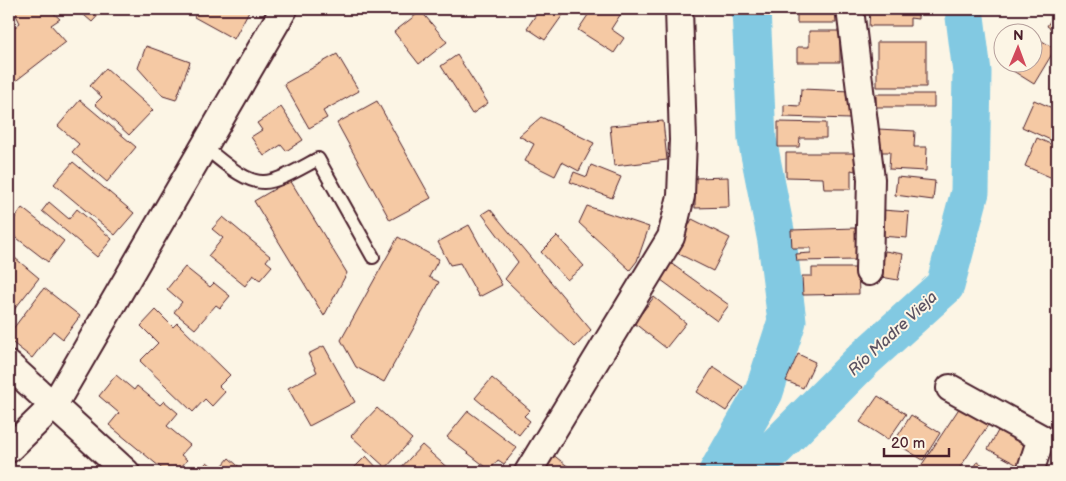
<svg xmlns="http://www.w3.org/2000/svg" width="1066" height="481" font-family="'Balsamiq Sans',sans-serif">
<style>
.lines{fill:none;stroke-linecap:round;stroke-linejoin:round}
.river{stroke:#82c9e2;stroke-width:39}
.building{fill:#f5c9a4;stroke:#4a1f2b}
.service-casing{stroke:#4a1f2b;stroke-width:16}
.minor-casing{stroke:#4a1f2b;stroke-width:30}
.service{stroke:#fcf5e5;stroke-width:12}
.minor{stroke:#fcf5e5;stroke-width:26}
.labels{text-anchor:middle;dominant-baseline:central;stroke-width:4;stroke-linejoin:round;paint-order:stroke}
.water-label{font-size:16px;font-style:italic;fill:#5b5262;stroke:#fcf5e5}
</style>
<rect width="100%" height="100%" fill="#fcf5e5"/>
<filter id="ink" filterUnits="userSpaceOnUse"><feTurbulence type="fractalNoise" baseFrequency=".02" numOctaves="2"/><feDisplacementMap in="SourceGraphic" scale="10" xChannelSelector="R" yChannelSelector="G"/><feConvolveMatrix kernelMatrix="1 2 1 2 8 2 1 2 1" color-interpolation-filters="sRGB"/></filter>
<g filter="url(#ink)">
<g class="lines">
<path class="river" d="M718 472 764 392 787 321 777 241 757 139 751 9
M746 472 775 448 864 359 945 286 970 192 972 72 964 9"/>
</g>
<path class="building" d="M13 9H49L60 19 51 25 66 42 13 83 9 77V32L20 23Z
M77 9H104L92 22Z
M199 9H250L234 39 194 17Z
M540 9H567L545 40 527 28Z
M592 9H624L611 29 624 38 614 53 578 30Z
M797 9H835L836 23H797Z
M870 9H918V19L910 18V26H869Z
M1045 9H1057V33L1047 26 1053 16 1044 10Z
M421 11 447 42 419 64 394 32Z
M809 31H840V62H797V47H809Z
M1034 36 1055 49 1034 84 1002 64 1004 61V62H1034Z
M877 42H926V87H877Z
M146 46 190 62 176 100 163 96 138 68Z
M337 54 359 91 323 111 327 118 309 128 284 84Z
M457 55 488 103 472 114 441 66Z
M106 68 153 110 129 135 95 104 102 97 90 86Z
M801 89 851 91 850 119 784 117V105L800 106Z
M876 94H934V107H876Z
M80 100 136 147 107 182 72 152 79 144 58 126Z
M1034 100 1057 110V136L1055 142 1022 127Z
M377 101 431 198 390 220 337 123Z
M281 107 303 140 286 151 281 145 264 156 251 137 262 130 257 123Z
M541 117 594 143 579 171 562 162 555 176 525 161 534 144 519 136Z
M663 121 667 160 614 166 610 126Z
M778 122 826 123V138H800L799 147H778Z
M878 129 915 131 914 147H927L926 171 889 169 890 152H877Z
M1037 138 1057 147V180L1025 166Z
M786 153H855V171L851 170V189H824L823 178 786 177Z
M73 162 134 213 115 235 54 184Z
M591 165 621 177 612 198 570 182 574 172 587 177Z
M728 177 729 207 695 208V178Z
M897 177 935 181 933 200 895 195Z
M290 180 347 273 324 316 254 201Z
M49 202 69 219 77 209 112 239 97 257 42 211Z
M587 206 649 227 637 261 630 270 579 223Z
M22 208 64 241 48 262 9 232V226Z
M490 209 591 330 575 347 505 279 518 262 482 214Z
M882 210 909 212 907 238 880 236Z
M223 217 270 256 266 261 272 266 260 280 253 275 245 286 208 256 223 238 212 229Z
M692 219 730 238 713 271 675 252Z
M469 225 502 285 479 297 460 263 450 265 438 242Z
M855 228 856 260 797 261 796 254 811 253V248H792L791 230Z
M557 236 584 266 567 280 541 252Z
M398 237 439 259 429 277 439 282 384 382 356 367 341 340Z
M885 251 903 254 898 280 881 277Z
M9 253 39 278 13 311 9 308Z
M669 262 729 305 717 321 657 277Z
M185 267 210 287 214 283 230 296 220 308 216 305 195 329 174 312 182 302 167 289Z
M812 268H858L859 294 803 295 802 276H812Z
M44 288 80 316 63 339 53 331 32 358 9 340V334Z
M654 297 686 323 666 348 634 323Z
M156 310 173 327 177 323 230 375 219 386 225 392 212 406 205 399 193 412 140 361 158 343 141 326Z
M324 346 355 402 309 426 288 388 317 372 308 354Z
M798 354 815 362 803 388 786 381Z
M713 367 743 387 726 411 697 392Z
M116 375 134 390 137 386 160 405 164 401 178 413 167 426 190 445 181 455 187 460 177 472H166L109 425 119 413 99 396Z
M492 378 530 410 524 416 530 421 519 435 475 398Z
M878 396 906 414 888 440 860 422Z
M960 407 988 425 957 472H917Z
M377 408 412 439 386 468 351 436Z
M468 411 517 448 504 464 498 460 490 470 447 437Z
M911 415 940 433 923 460 894 442Z
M999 429 1036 449 1025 469 988 449Z
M1050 431 1057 435V447L1048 442Z
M422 445 452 472H397Z
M552 454 575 472H539Z
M366 456 381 472H350Z
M229 458 245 472H198L207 462 218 471Z
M977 462 999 472H973Z"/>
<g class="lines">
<g class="service-casing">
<path id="service" d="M204 147C219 158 244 183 264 182 279 182 304 166 318 159L373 257"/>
</g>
<g class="minor-casing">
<path id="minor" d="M850 9 871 179 869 272
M9 365 126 472
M950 388 1041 438 1030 472
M9 449 54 405 284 9
M528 472 671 237 681 196 683 140 679 9"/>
</g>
<use href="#service" class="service"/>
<use href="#minor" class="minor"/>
</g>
</g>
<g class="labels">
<g class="water-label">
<text transform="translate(893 334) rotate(-43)">Río Madre Vieja</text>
</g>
</g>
<rect width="1066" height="481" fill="none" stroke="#fcf5e5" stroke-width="30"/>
<rect x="15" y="15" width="1036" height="451" fill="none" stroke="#4a1f2b" stroke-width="2" filter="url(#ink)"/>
<g transform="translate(1018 48) rotate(1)"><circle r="24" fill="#fcf5e5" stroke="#b59f9b"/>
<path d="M0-4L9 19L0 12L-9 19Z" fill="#d1495b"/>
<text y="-8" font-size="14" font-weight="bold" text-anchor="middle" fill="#4a1f2b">N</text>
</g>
<path d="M884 448v8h65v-8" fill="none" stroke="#4a1f2b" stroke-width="2.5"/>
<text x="891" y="448" font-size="15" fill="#4a1f2b" stroke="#fcf5e5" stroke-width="4" paint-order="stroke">20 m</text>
</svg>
